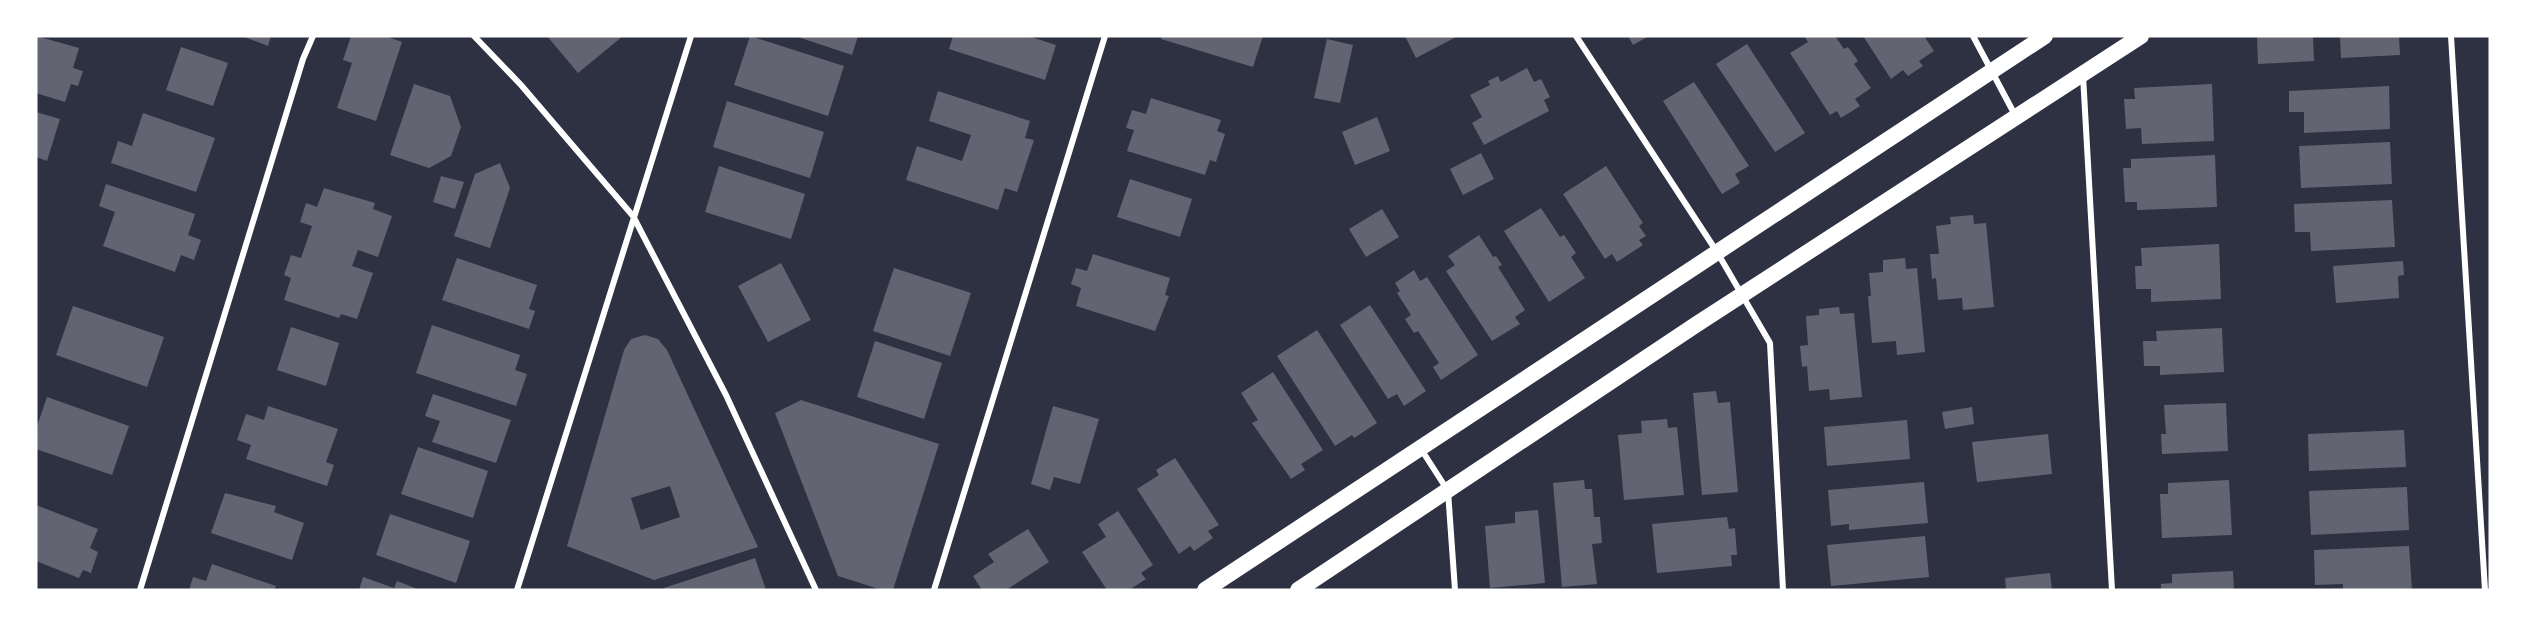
<svg xmlns="http://www.w3.org/2000/svg" width="2526" height="626" font-family="'Open Sans',sans-serif">
<style>
.building{fill:#626471;fill-rule:evenodd}
.lines{fill:none;stroke-linecap:round;stroke-linejoin:round}
.minor{stroke:#fff;stroke-width:6}
.trunk{stroke:#fff;stroke-width:16}
</style>
<rect width="100%" height="100%" fill="#2d3142"/>
<path class="building" d="M36 36 79 48 73 68 83 71 78 86 71 84 65 102 36 93Z
M242 36H271L268 46Z
M351 36H385L402 42 376 121 337 108 352 63 343 60Z
M547 36H623L578 73Z
M750 36 844 66 828 116 734 85Z
M795 36H858L852 55Z
M953 36H1028L1056 45 1045 80 949 49Z
M1162 36H1263L1253 67 1161 39Z
M1405 36H1458L1416 58Z
M1628 36H1649L1633 45Z
M1804 36H1835L1844 49 1848 47 1858 61 1854 64 1871 88 1855 99 1860 106 1841 118 1837 111 1830 115 1790 53 1808 42Z
M1863 36H1924L1934 51 1919 61 1923 66 1908 76 1903 70 1891 79Z
M2257 36H2313L2314 61 2258 64Z
M2340 36H2399L2400 55 2341 58Z
M1327 39 1353 45 1340 103 1314 98Z
M1747 44 1805 133 1775 152 1716 64Z
M181 47 228 63 213 106 166 90Z
M1527 68 1534 82 1541 79 1550 97 1544 100 1549 111 1484 145 1472 123 1482 117 1470 95 1490 85 1488 81 1498 76 1501 82Z
M1694 82 1749 166 1735 174 1740 183 1722 194 1663 101Z
M414 84 450 96 461 127 451 156 429 168 390 155Z
M2212 84 2214 141 2142 144 2141 128 2126 129 2124 99H2135L2134 88Z
M2389 86 2390 129 2304 133V112H2289V91Z
M938 91 1030 121 1025 138 1034 140 1017 192 1005 188 998 210 906 180 917 146 962 161 971 135 929 121Z
M1151 98 1221 120 1217 131 1225 134 1216 162 1210 160 1205 175 1127 151 1134 130 1126 128 1132 110 1146 114Z
M727 101 824 132 810 178 713 147Z
M36 112 60 119 47 161 36 157Z
M143 113 215 138 196 192 111 163 118 141 132 146Z
M1377 117 1390 151 1355 165 1342 132Z
M2390 142 2392 184 2301 188 2299 146Z
M1481 153 1494 179 1463 195 1450 169Z
M2215 155 2217 207 2137 210V202H2125L2123 168H2131V159Z
M500 163 510 188 490 248 454 236 475 174Z
M719 166 805 194 791 239 705 212Z
M1606 166 1643 223 1639 226 1646 236 1639 240 1643 245 1617 262 1612 254 1605 259 1563 194Z
M441 176 464 182 455 209 433 202Z
M1130 179 1192 199 1180 237 1117 217Z
M106 184 195 214 188 235 201 240 194 260 181 255 175 272 103 246 115 212 99 206Z
M324 188 375 203 373 209 392 216 378 257 358 250 352 266 373 273 357 319 341 314 339 318 284 300 291 278 284 275 291 255 301 258 312 226 300 222 306 203 317 207Z
M2392 200 2395 247 2311 251 2310 232H2295L2294 204Z
M1541 208 1560 237 1564 235 1576 253 1571 257 1585 278 1549 302 1504 231Z
M1382 209 1399 237 1366 257 1349 229Z
M1973 215 1974 224 1986 223 1994 307 1963 310 1962 298 1938 300 1936 278 1932 279 1930 254H1939L1936 226 1951 224 1950 217Z
M1479 235 1493 257 1496 256 1502 265 1498 267 1525 310 1515 317 1520 324 1492 341 1446 271 1455 265 1448 256Z
M2219 244 2221 299 2151 302V289H2136L2135 266H2142L2141 248Z
M1093 254 1170 278 1165 295 1169 296 1155 331 1076 306 1081 288 1071 284 1076 268 1087 271Z
M457 258 537 285 529 309 535 311 529 329 442 300Z
M1905 258 1906 269 1917 268 1925 352 1897 355 1896 341 1872 343 1868 296H1871L1869 273 1883 272V260Z
M2403 261 2404 275 2398 276 2399 298 2336 303 2333 266Z
M781 263 811 320 768 342 738 286Z
M894 268 971 293 950 356 873 331Z
M1414 270 1420 281 1427 277 1478 355 1441 380 1433 367 1439 363 1418 331 1414 333 1405 319 1411 315 1397 293 1400 291 1395 283Z
M1370 305 1426 391 1404 406 1397 394 1388 399 1340 325Z
M73 306 164 337 147 387 56 355Z
M1839 307 1840 314 1854 313 1862 397 1830 400 1829 389 1809 391 1807 366 1802 367 1800 346 1808 345 1806 316 1819 315V309Z
M432 325 520 355 515 370 527 374 516 406 416 373Z
M291 327 339 343 326 386 277 370Z
M2222 328 2224 372 2160 375V366H2144L2143 341H2157L2156 331Z
M1317 330 1377 423 1354 438 1352 435 1335 446 1277 356Z
M645 335 658 339 667 350 758 547 654 580 567 546 624 350 631 339ZM670 486 680 517 641 530 631 498Z
M875 341 942 363 924 419 857 397Z
M1273 372 1323 450 1301 464 1305 470 1291 479 1252 423 1258 420 1241 393Z
M1716 391 1718 403 1730 402 1738 492 1702 495 1693 393Z
M433 394 511 420 496 463 432 442 440 421 425 416Z
M47 397 129 426 112 475 36 449V429Z
M801 400 939 444 893 590H882L838 576 775 413Z
M2226 403 2228 451 2162 454 2161 434H2166L2164 405Z
M268 406 338 429 326 462 334 465 327 486 246 459 251 445 237 440 246 414 264 420Z
M1053 406 1099 419 1080 484 1054 477 1050 490 1031 484Z
M1972 407 1974 424 1945 429 1942 412Z
M1667 419 1668 428 1677 427 1684 495 1624 500 1618 435 1642 433 1641 421Z
M1907 420 1910 459 1827 466 1824 427Z
M2404 430 2406 467 2309 471 2308 434Z
M2048 434 2052 474 1977 482 1972 442Z
M418 447 488 471 473 518 401 494Z
M1175 458 1219 525 1208 531 1213 538 1194 551 1190 546 1179 554 1137 489 1159 475 1156 470Z
M1584 480 1585 489H1592L1594 517H1600L1602 543 1592 544 1597 584 1562 587 1553 483Z
M2229 480 2232 535 2162 538 2160 494H2168V483Z
M1924 482 1928 523 1849 530V524L1831 526 1828 490Z
M2407 487 2409 530 2311 535 2309 491Z
M225 493 276 506 274 512 304 523 292 560 211 533Z
M36 505 98 529 90 548 98 552 91 573 83 570 79 578 36 561Z
M1538 510 1545 583 1490 588 1485 526 1515 523V512Z
M1118 511 1153 565 1141 573 1146 579 1129 590H1107L1082 552 1106 537 1098 524Z
M390 514 470 541 456 583 376 555Z
M1727 517 1729 529 1735 528 1737 555H1731L1732 566 1657 573 1652 524Z
M1028 529 1049 562 1006 590H982L973 576 994 562 988 554Z
M1925 536 1929 577 1831 586 1827 545Z
M2409 546 2412 590H2343V584L2315 585 2314 550Z
M755 558 766 590H665L664 588Z
M212 564 276 586 274 590H189L193 577 206 581Z
M2233 571 2234 590H2161V584L2172 583V574Z
M2050 573 2052 590H2006L2005 578Z
M363 577 394 588 397 581 420 590H359Z"/>
<g class="lines">
<path class="minor" d="M474 36 521 85 633 216 726 395 816 590
M1576 36 1717 252 1770 343 1783 590
M1973 36 2015 115
M2451 36 2485 590
M2083 75 2112 590
M1421 449 1448 491 1455 590
M140 590 303 59 313 36
M517 590 691 36
M934 590 1105 36"/>
<path class="trunk" d="M1205 590 2045 36
M1298 590 1697 324 2141 36"/>
</g>
<rect width="2526" height="626" fill="none" stroke="#ffffff" stroke-width="75"/>
</svg>
